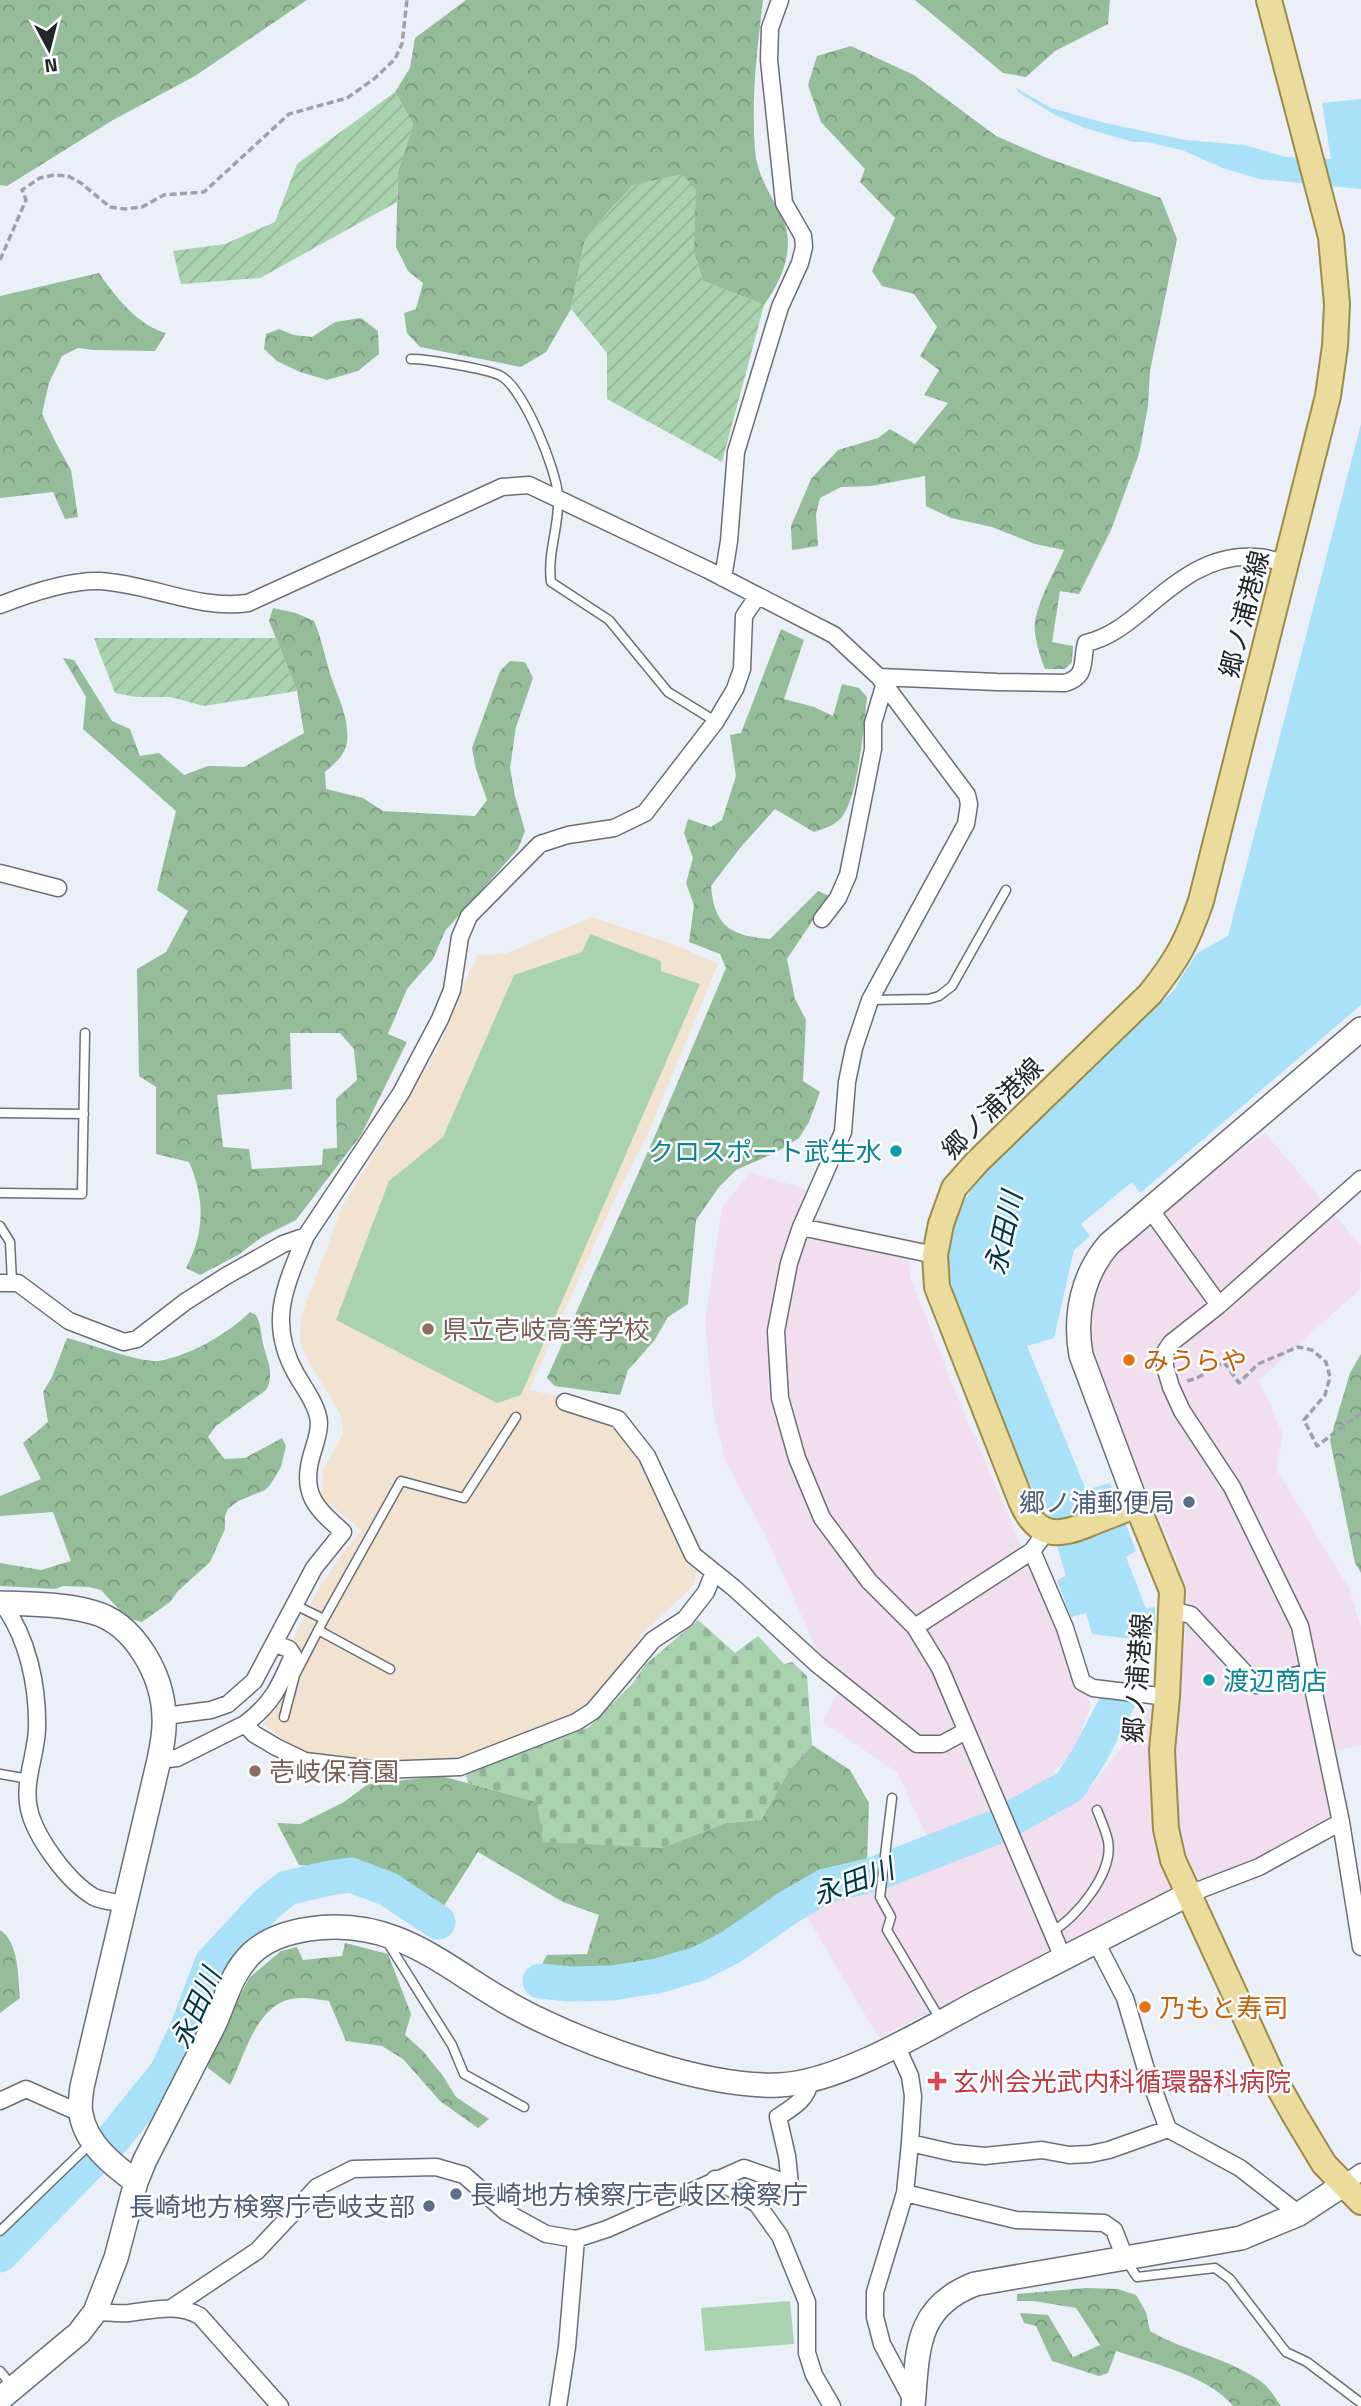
<svg xmlns="http://www.w3.org/2000/svg" width="1361" height="2406" font-family="'Titillium Web','Noto Sans JP',sans-serif">
<style>
.commercial{fill:#f1deef}
.education{fill:#f1e3cf}
.forest{fill:url(#forest-crowns);fill-rule:evenodd}
.cemetery{fill:url(#cemetery-stones)}
.garden{fill:url(#garden-furrows)}
.pitch{fill:#a9d2ae}
.water{fill:#a8e1f8}
.lines{fill:none;stroke-linecap:round;stroke-linejoin:round}
.stream{stroke:#a8e1f8;stroke-width:6}
.river{stroke:#a8e1f8;stroke-width:35}
.lane-casing{stroke:#6a6f77;stroke-width:11}
.street-casing{stroke:#6a6f77;stroke-width:19}
.secondary-casing{stroke:#6a6f77;stroke-width:26}
.primary-casing{stroke:#9c8c4a;stroke-width:28}
.path{stroke:#9ea2a8;stroke-width:3.5;stroke-dasharray:7 3.5;stroke-linecap:butt}
.lane{stroke:#fff;stroke-width:8}
.street{stroke:#fff;stroke-width:16}
.secondary{stroke:#fff;stroke-width:23}
.primary{stroke:#ebdb9d;stroke-width:24}
.culture-dot{fill:#0f9aa8;stroke:#fbfcfe;stroke-width:2.5}
.education-dot{fill:#8d6e63;stroke:#fbfcfe;stroke-width:2.5}
.food-dot{fill:#e8710a;stroke:#fbfcfe;stroke-width:2.5}
.service-dot{fill:#5c6f8a;stroke:#fbfcfe;stroke-width:2.5}
.health-dot{fill:#e0444e;stroke:#fbfcfe;stroke-width:2.5}
.labels{text-anchor:middle;dominant-baseline:central;stroke-width:5;stroke-linejoin:round;paint-order:stroke}
.street-label{font-size:26px;fill:#242629;stroke:#fbfcfe}
.culture-label{font-size:26px;fill:#0d838f;stroke:#fbfcfe;text-anchor:end}
.education-label{font-size:26px;fill:#785e54;stroke:#fbfcfe;text-anchor:start}
.food-label{font-size:26px;fill:#c56008;stroke:#fbfcfe;text-anchor:start}
.service-label{font-size:26px;fill:#4e5e75;stroke:#fbfcfe;text-anchor:end}
.health-label{font-size:26px;fill:#be3a42;stroke:#fbfcfe;text-anchor:start}
.water-label{font-size:28px;font-style:italic;fill:#003545;stroke:#fbfcfe}
</style>
<defs>
<pattern id="forest-crowns" width="20" height="18" patternUnits="userSpaceOnUse" patternTransform="scale(1.75)"><rect width="20" height="18" fill="#96bd9a"/><path d="M2 6a3 3 0 1 1 6 0M12 15a3 3 0 1 1 6 0" fill="none" stroke="#7a997e"/></pattern>
<pattern id="cemetery-stones" width="16" height="16" patternUnits="userSpaceOnUse" patternTransform="scale(1.75)"><rect width="16" height="16" fill="#a9d2ae"/><path d="M2 7V4a2 2 0 0 1 4 0v3zM10 15v-3a2 2 0 0 1 4 0v3z" fill="#91b496"/></pattern>
<pattern id="garden-furrows" width="10" height="10" patternUnits="userSpaceOnUse" patternTransform="scale(1.75)"><rect width="10" height="10" fill="#a9d2ae"/><path d="M-1 1l2-2M0 10L10 0M9 11l2-2" fill="none" stroke="#91b496"/></pattern>
</defs>
<rect width="100%" height="100%" fill="#eaeff8"/>
<path class="commercial" d="M1265 1133 1361 1246 1360 1289 1259 1380 1283 1435 1276 1469 1350 1590 1361 1629V1745L1336 1750 1350 1814 1335 1818 1292 1846 1134 1915 960 1996 879 2038 806 1915 828 1895 896 1880 1087 1792 1139 1725 1183 1661 1188 1602 1175 1554 1110 1408 1088 1331 1095 1281 1109 1260 1124 1245 1229 1158Z
M750 1172 805 1189 815 1218 909 1241 910 1277 956 1394 1083 1691 1091 1704 1079 1737 1068 1758 1054 1771 1058 1781 1009 1807 930 1843 897 1772 823 1722 837 1695 767 1538 726 1462 713 1411 705 1320 722 1208Z"/>
<path class="education" d="M592 917 673 944 718 964 649 1131 615 1198 529 1390 617 1409 653 1451 703 1550 693 1586 646 1630 586 1710 470 1759 430 1762 365 1759 321 1756 297 1750 264 1724 298 1655 291 1643 319 1588 345 1550 362 1530 321 1498 324 1468 343 1434 340 1413 307 1359 300 1341 301 1317 343 1205 437 1050 477 955 505 954Z"/>
<path class="forest" d="M0 0H307L195 76 113 120 7 186 0 185Z
M466 0H763C757 50 751 100 755 150 757 176 772 197 783 219 796 248 781 282 764 305L703 281 694 253 693 224 616 203 585 240 571 309 546 352 521 367 420 347 407 333 404 313 416 309 423 283 408 271 396 247 398 172 413 124 395 92 410 68 415 38Z
M915 0H1110L1108 24 1055 51 1026 77 1003 73Z
M851 46 914 75 996 136 1047 158 1161 198 1177 239 1150 371 1148 406 1139 454 1111 530 1079 594 1060 591 1052 642 1073 646 1072 662 1065 669H1045C1040 656 1033 636 1035 621 1040 596 1054 573 1064 550L1035 544 992 527 951 518 926 506 925 476 871 486 841 487 820 498 816 514 818 546 792 550 791 526 811 479 838 450 878 438 890 429 915 444 948 403 924 395 939 370 920 356 937 327 914 294 882 286 872 271 895 218 860 182 865 169 821 122 808 85 817 56Z
M99 273C115 296 138 326 166 333L155 351 93 350 78 348 62 356 49 383 42 414 56 443 71 470 78 517 65 519 53 492 0 498V296Z
M361 318 378 331 379 354 358 371 327 380 300 372 277 361 264 349 266 334 279 329 294 335 312 337 335 322Z
M273 608 296 613 314 621C320 635 323 648 327 663 333 689 350 714 347 742 345 756 334 764 325 772L326 789 363 798 383 811 475 816 487 800 476 769 472 748 500 671 510 661 525 662 533 678 516 727 510 768 515 796 525 831 518 849 445 931 433 959 407 989 388 1034 407 1042 361 1135 296 1220 262 1237 238 1255 200 1275 186 1268C205 1232 205 1199 189 1162L156 1154V1087L139 1076 137 969 166 952 188 911 157 890 176 811 83 729 86 697 63 658 74 660 112 721 130 729 140 756 159 753 184 775 208 766 244 767 304 733 297 691 269 621ZM290 1033H340L354 1049 357 1080 336 1099 337 1148 323 1149 322 1165 252 1169 249 1149 223 1147 217 1095 292 1089Z
M781 629 804 640 784 699 814 707 833 716 842 684 859 688 867 697C864 723 858 805 839 820 833 826 822 829 814 832L775 809 740 848 711 886C714 927 732 936 770 939L818 891 829 896 787 959 795 999 806 1020 803 1081 820 1092 809 1122 799 1138 777 1152 736 1170 719 1187 696 1220 688 1304 668 1317 654 1341 628 1370 620 1395 555 1386 547 1378 657 1131 726 968 720 954 689 942 694 905 686 883 693 858 684 833 688 819 711 827 722 820 736 776 730 735 741 733Z
M250 1312 256 1315C261 1324 261 1334 263 1344 267 1359 275 1375 266 1390L216 1426 208 1437 224 1459 245 1458 282 1438 286 1446 281 1467 270 1485 265 1490 238 1501 228 1509 225 1516V1529L210 1562 177 1592 170 1602 142 1622 127 1618 101 1590 89 1587 63 1586 56 1589 0 1586V1563L41 1570 71 1561 53 1512 0 1516V1496L41 1479 23 1443 48 1422 43 1392 52 1377 67 1338C86 1343 142 1363 158 1361 188 1357 229 1333 250 1312Z
M1361 1354V1573L1355 1563 1330 1440 1350 1373Z
M812 1745 850 1770 869 1803 867 1863 840 1873 781 1902 729 1940 698 1957 657 1971 588 1977 542 1964 547 1955 587 1954 599 1915 563 1902 478 1852 440 1912 362 1868 299 1865 277 1823 300 1824 344 1802 368 1784 441 1776 538 1802 661 1848 726 1823 761 1820 788 1772Z
M0 1930C19 1942 18 1977 20 1998L0 2013Z
M345 1943 388 1954 411 2014 405 2035 423 2051 443 2076 456 2097 489 2119 478 2128 440 2101 403 2059 382 2046 346 2041 329 2001C320 2000 311 1998 302 1998 257 1997 246 2054 230 2085L208 2068 210 2051 250 1977 281 1951 297 1947 303 1960 342 1956Z
M1086 2288 1118 2289 1136 2295 1146 2312 1150 2331C1185 2352 1234 2359 1264 2384 1271 2390 1276 2399 1281 2406H1233C1209 2376 1151 2363 1116 2351L1108 2373 1099 2376 1052 2361 1036 2326 1024 2323 1020 2313 1048 2315 1073 2357 1100 2345 1076 2308 1034 2301H1017V2294Z"/>
<path class="cemetery" d="M698 1620 735 1653 758 1636 784 1664 792 1662 807 1676 812 1745 788 1772 761 1820 726 1823 661 1848 543 1842 537 1802 468 1783 466 1774 589 1727 633 1683 645 1665Z"/>
<path class="garden" d="M395 92 413 124 398 172 397 202 260 278 181 284 173 251 225 244 275 222 297 164Z
M682 174 696 190 694 253 703 281 764 305 722 462 607 399V353L571 309 585 240 632 185Z
M94 638H276L297 691 204 706 170 697H136L115 693Z"/>
<path class="pitch" d="M590 934 661 961V971L700 984 521 1395 497 1403 336 1320 389 1181 443 1137 514 975 582 952Z
M790 2301 794 2344 705 2351 701 2308Z"/>
<path class="water" d="M1016 88 1051 108 1105 123 1185 140 1244 145 1286 157 1331 159 1322 103 1361 99V189L1259 179 1223 168 1182 150 1147 142H1133L1085 128 1055 115 1018 92Z
M1361 424V1005L1140 1193 1132 1182 1081 1224 1090 1236 1074 1250 1054 1338 1027 1346 1086 1490 1110 1483 1136 1551 1126 1557 1146 1609 1155 1606 1156 1633H1148V1641L1092 1634 1086 1613 1071 1617 1057 1580 1066 1576 1047 1511 1028 1481 967 1337 952 1290 949 1262 950 1238 960 1207 979 1179 1004 1151 1173 991 1196 954 1228 936Z"/>
<g class="lines">
<path class="stream" d="M0 2239 15 2238"/>
<path class="river" d="M540 1981 570 1984 612 1983 657 1976 698 1964 731 1947 789 1907 825 1886 872 1875 996 1827 1070 1786 1089 1756 1119 1699
M0 2255 113 2139 167 2072 188 2027 212 1963 267 1904 287 1888 329 1878 351 1875 388 1889 438 1922"/>
<g class="lane-casing">
<path id="lane" d="M411 359C427 359 488 369 501 376 524 389 557 471 558 496 560 525 547 552 551 582L609 620 668 692 715 721
M870 1000 929 999 939 996 952 986 1006 890
M0 1113 84 1114
M0 1193 82 1194 85 1033
M0 1226 10 1242 12 1282
M295 1605 324 1619 401 1481 464 1498 516 1417
M318 1630 390 1669
M284 1717 295 1675 324 1619
M0 1774 29 1779
M892 1798 880 1897 891 1917 887 1930 940 2019
M1051 1932C1076 1919 1114 1872 1108 1841 1106 1831 1101 1820 1097 1810
M388 1943 452 2045 464 2074 524 2107
M0 2231 91 2143
M1127 2262 1137 2277 1215 2268 1230 2279 1286 2352 1307 2362 1361 2403
M0 2371 12 2386"/>
</g>
<g class="street-casing">
<path id="street" d="M723 578 729 541 736 452 780 307 800 263 804 247 803 236 784 203 769 60 770 28 780 0
M0 605C28 594 69 580 100 581 151 584 197 610 248 603L502 487 529 485 708 570 834 635 879 677 967 795 969 804 966 824 870 1000 854 1048 847 1082 843 1132 801 1227 789 1263 776 1331 780 1398 797 1458 822 1518 869 1581 915 1627 940 1668 1063 1958
M879 677 997 682 1065 683C1088 676 1081 662 1086 643 1108 638 1125 625 1142 611 1175 583 1209 553 1256 557 1266 557 1277 561 1287 564
M0 873 58 888
M822 919 838 898 848 875 873 749V723L884 686
M1361 1179 1219 1305 1171 1343 1165 1352V1367L1171 1387 1182 1411 1232 1487 1300 1626 1341 1822 1361 1947
M1150 1209 1219 1305
M801 1227 935 1255
M0 1283H18L69 1321 124 1342 137 1339 185 1302 226 1276 283 1244 306 1236 401 1093 440 1019 452 990 460 937 469 916 540 844 568 835 614 828 645 813 716 721 735 689 742 669 744 616 757 597
M565 1402 618 1419 647 1456 693 1555 734 1588 817 1664 917 1744H942L966 1731
M1032 1551 1065 1628 1082 1682 1093 1688 1167 1697
M2 1603C28 1638 38 1686 37 1729 36 1756 23 1782 29 1809 35 1837 68 1882 94 1897 102 1901 115 1902 125 1904
M1172 1610 1191 1615 1256 1685 1310 1672
M915 1627 1032 1551 1046 1532
M165 1716 211 1710 228 1704 254 1681 314 1568 343 1532C316 1508 300 1494 312 1454 315 1444 319 1434 319 1423 318 1406 304 1388 296 1374 267 1323 285 1286 306 1236
M245 1724C272 1704 280 1686 293 1655L289 1649 276 1644
M159 1760 177 1758 245 1724 254 1734 276 1747 305 1761 380 1770 460 1767 576 1722 593 1711 653 1640 685 1619 706 1592 714 1572
M1189 1894 1259 1867 1341 1822
M1096 1942 1125 1998 1145 2066 1168 2129 1240 2168 1299 2214
M896 2045 910 2076 913 2096 910 2143 905 2193 875 2292V2317L882 2344 913 2402
M0 2101 26 2089 80 2113
M910 2143 954 2153 985 2156 1042 2150 1069 2155 1090 2154 1109 2150 1168 2129
M715 2179 757 2204 780 2236 807 2302V2353L814 2375 832 2406
M1343 2185 1361 2172
M905 2193 1016 2220 1104 2223 1114 2230 1125 2258
M576 2239 607 2229 744 2168 790 2184 787 2156 778 2117C793 2107 807 2100 810 2081
M173 2307 257 2251 317 2187 353 2169 436 2167 464 2175 506 2212 546 2234 576 2239 567 2347 558 2406
M95 2312C106 2312 118 2314 129 2313 154 2310 177 2303 200 2316L280 2406"/>
</g>
<g class="secondary-casing">
<path id="secondary" d="M1137 1505 1081 1355C1074 1316 1082 1275 1109 1244L1361 1029
M0 1603C30 1604 63 1604 92 1612 135 1623 163 1676 164 1717 165 1732 162 1746 159 1760L82 2087C81 2095 79 2106 81 2114 86 2144 113 2165 136 2182
M0 2399 79 2333 95 2312 116 2258 136 2182 145 2160C168 2115 191 2070 214 2025 226 1999 231 1973 252 1953 267 1939 289 1932 309 1929 405 1915 453 1978 532 2016 597 2048 707 2088 779 2085 838 2083 924 2031 976 2003 1047 1966 1118 1930 1189 1894
M913 2406C918 2350 915 2307 975 2284L1241 2238 1299 2214 1343 2185"/>
</g>
<g class="primary-casing">
<path id="primary" d="M1269 0 1331 237 1337 304 1335 346 1328 396 1201 901C1187 942 1177 960 1150 994L977 1162 954 1188 941 1224 935 1255 937 1287 1021 1501C1037 1539 1058 1537 1091 1523 1106 1517 1122 1511 1137 1505L1172 1591 1167 1697 1162 1750 1166 1829 1173 1860 1272 2075 1294 2114 1324 2164 1361 2202"/>
</g>
<path class="path" d="M0 260 26 200 22 190 40 178 54 175 68 176 81 183 110 207 125 209 142 207 164 195 204 192 289 114 347 98 374 79 395 59 402 44 407 0
M1187 1381 1197 1378 1224 1362 1239 1383 1258 1364 1298 1347 1312 1350 1326 1362 1330 1377 1325 1395 1304 1420 1317 1446 1361 1413"/>
<use href="#lane" class="lane"/>
<use href="#street" class="street"/>
<use href="#secondary" class="secondary"/>
<use href="#primary" class="primary"/>
</g>
<g class="culture-dot">
<circle cx="896" cy="1151" r="7"/>
<circle cx="1209" cy="1680" r="7"/>
</g>
<g class="education-dot">
<circle cx="428" cy="1329" r="7"/>
<circle cx="255" cy="1771" r="7"/>
</g>
<g class="food-dot">
<circle cx="1129" cy="1360" r="7"/>
<circle cx="1145" cy="2007" r="7"/>
</g>
<g class="service-dot">
<circle cx="1189" cy="1502" r="7"/>
<circle cx="456" cy="2194" r="7"/>
<circle cx="429" cy="2206" r="7"/>
</g>
<path class="health-dot" d="M933.5 2070.5h7v7h7v7h-7v7h-7v-7h-7v-7h7z"/>
<g class="labels">
<g class="street-label">
<text transform="translate(1244 614) rotate(-76)">郷ノ浦港線</text>
<text transform="translate(992 1108) rotate(-45)">郷ノ浦港線</text>
<text transform="translate(1137 1678) rotate(-86)">郷ノ浦港線</text>
</g>
<g class="culture-label">
<text x="882" y="1151">クロスポート武生水</text>
<text x="1223" y="1680" text-anchor="start">渡辺商店</text>
</g>
<g class="education-label">
<text x="442" y="1329">県立壱岐高等学校</text>
<text x="269" y="1771">壱岐保育園</text>
</g>
<g class="food-label">
<text x="1143" y="1360">みうらや</text>
<text x="1159" y="2007">乃もと寿司</text>
</g>
<g class="service-label">
<text x="1175" y="1502">郷ノ浦郵便局</text>
<text x="470" y="2194" text-anchor="start">長崎地方検察庁壱岐区検察庁</text>
<text x="415" y="2206">長崎地方検察庁壱岐支部</text>
</g>
<g class="health-label">
<text x="953" y="2081">玄州会光武内科循環器科病院</text>
</g>
<g class="water-label">
<text transform="translate(1003 1233) rotate(-78)">永田川</text>
<text transform="translate(853 1881) rotate(-20)">永田川</text>
<text transform="translate(195 2008) rotate(-66)">永田川</text>
</g>
</g>
<g transform="translate(49 49) rotate(173)" stroke="#fbfcfe" stroke-width="5" paint-order="stroke">
<path d="M0-5L12 26L0 18L-12 26Z" fill="#242629"/>
<text y="-10" font-size="19" font-weight="bold" text-anchor="middle" fill="#242629">N</text>
</g>
</svg>
